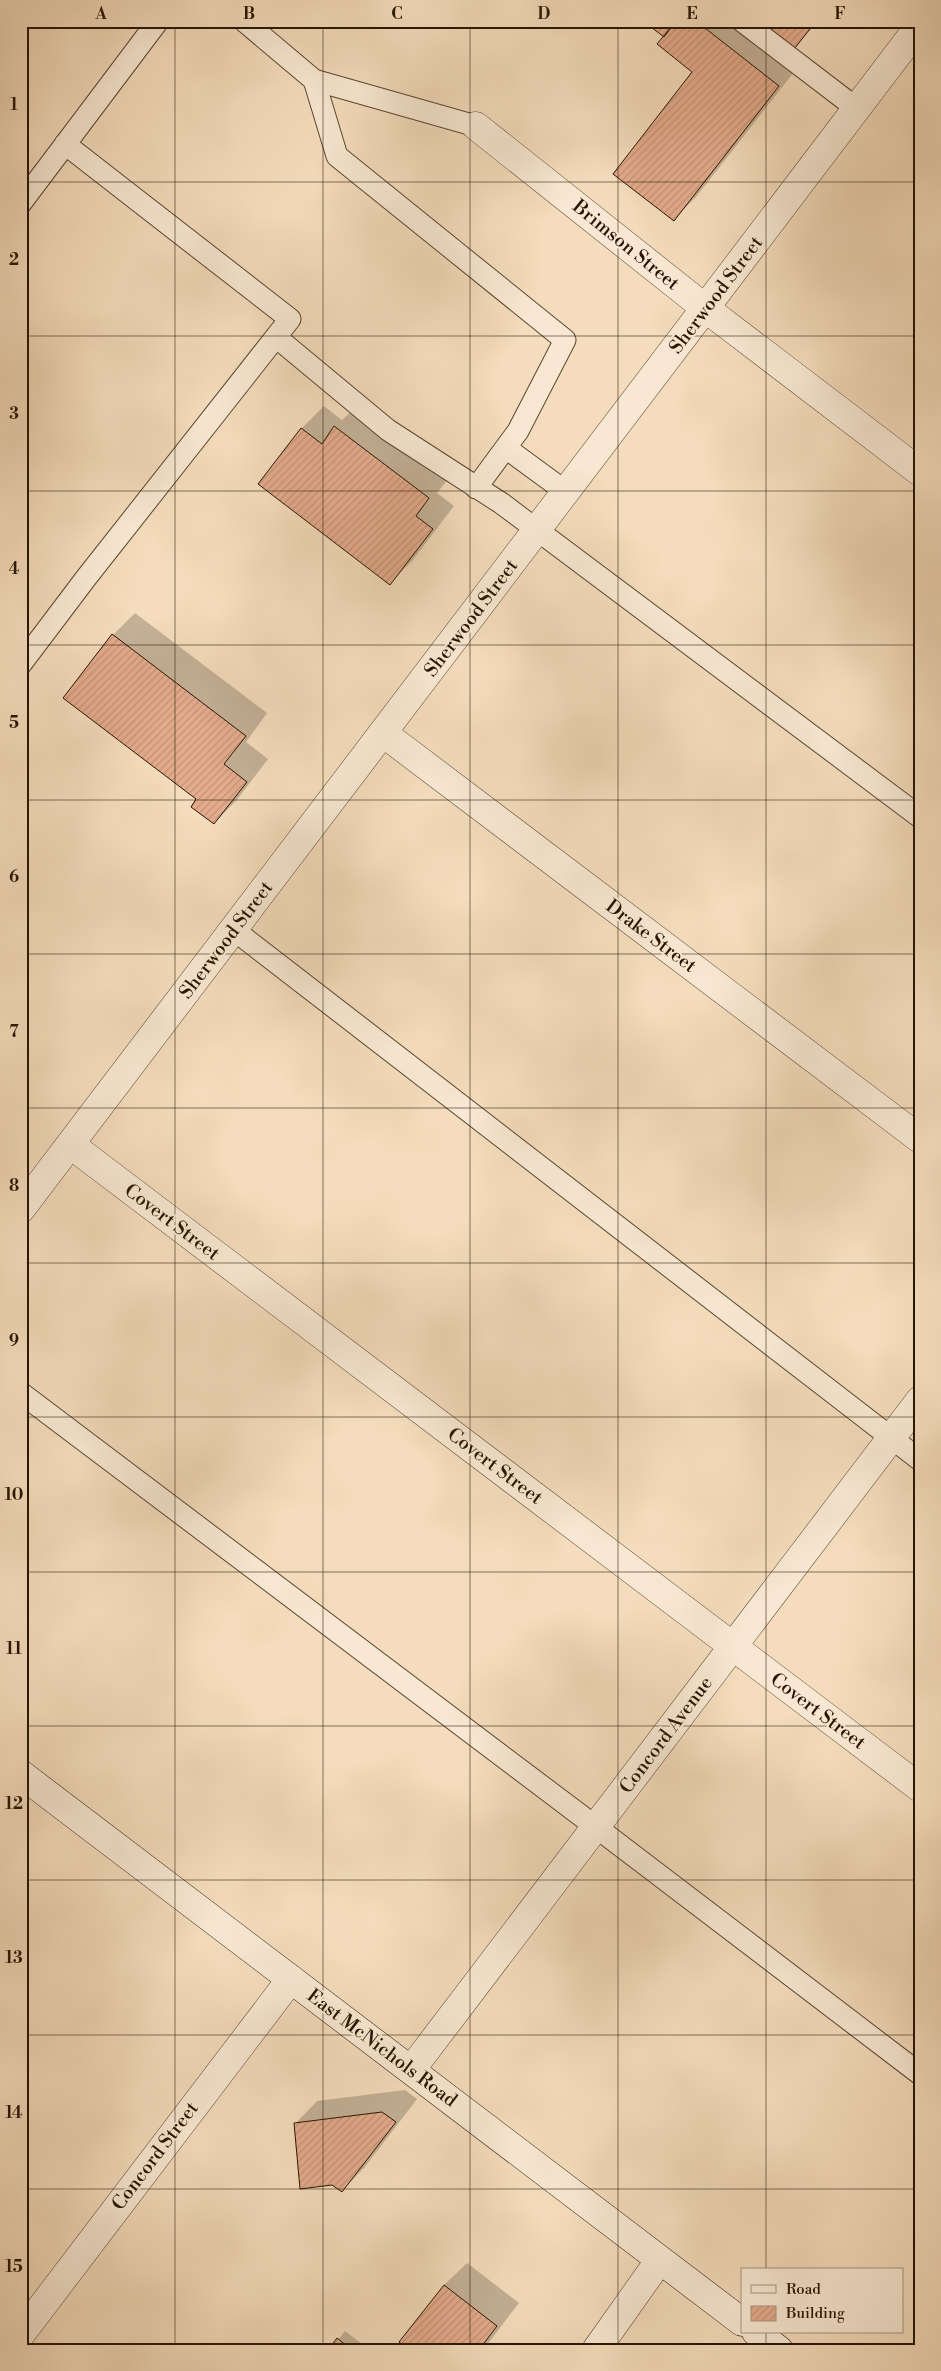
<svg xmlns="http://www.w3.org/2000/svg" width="941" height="2371" font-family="'Libre Bodoni',serif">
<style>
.shadow{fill:#0003}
.building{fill:url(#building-hatch);stroke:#261501}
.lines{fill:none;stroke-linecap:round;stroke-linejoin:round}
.service-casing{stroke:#5a4730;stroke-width:23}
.minor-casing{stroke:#5a4730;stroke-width:29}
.tertiary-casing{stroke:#5a4730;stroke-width:29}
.secondary-casing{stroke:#261501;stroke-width:29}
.service{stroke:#f8e8d3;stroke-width:21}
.minor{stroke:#f8e8d3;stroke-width:28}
.tertiary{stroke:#f8e8d3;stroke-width:28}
.secondary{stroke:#f8e8d3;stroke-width:28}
.grid{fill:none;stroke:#261501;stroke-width:1;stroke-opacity:0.55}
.labels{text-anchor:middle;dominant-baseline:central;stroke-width:4;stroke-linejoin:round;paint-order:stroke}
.street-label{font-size:19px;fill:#261501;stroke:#f8e8d3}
.neatline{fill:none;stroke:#261501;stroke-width:2}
.grid-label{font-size:16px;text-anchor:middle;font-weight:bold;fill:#261501}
</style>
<defs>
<pattern id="building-hatch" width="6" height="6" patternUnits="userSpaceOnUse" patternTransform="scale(1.25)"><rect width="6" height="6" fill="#e4ab8c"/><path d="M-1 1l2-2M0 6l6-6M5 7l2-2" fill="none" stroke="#c39277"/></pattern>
</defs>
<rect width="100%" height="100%" fill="#f4dcbc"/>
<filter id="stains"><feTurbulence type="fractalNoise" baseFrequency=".004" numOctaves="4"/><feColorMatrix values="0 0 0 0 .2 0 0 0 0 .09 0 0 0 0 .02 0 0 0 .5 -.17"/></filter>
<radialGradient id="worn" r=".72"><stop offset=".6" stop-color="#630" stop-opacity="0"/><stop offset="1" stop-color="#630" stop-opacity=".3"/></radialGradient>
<path class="shadow" d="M645 21H747L801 63 696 197 674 219 694 72 666 37Z
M762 21H819L795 46Z
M21 92 28 97 21 106Z
M358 405 451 475 437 493 454 506 412 561 390 583 259 484 302 428 324 406 342 420Z
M135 613 267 713 246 742 268 759 236 801 214 823 198 799 113 635Z
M405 2090 417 2099 364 2168 342 2190 295 2124 317 2101Z
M467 2263 519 2303 483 2350H411L444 2285Z
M345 2331 370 2350H330Z"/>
<path class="building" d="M643 21H676L664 37Z
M676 21H696L779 86 674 221 613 174 692 72 657 44Z
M760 21H816L795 48Z
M334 426 429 498 416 516 433 529 390 585 258 484 301 428 322 444Z
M112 634 246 736 224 764 247 782 214 824 191 807 196 799 63 698Z
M382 2112 396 2122 342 2192 332 2185 300 2189 294 2123Z
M444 2285 497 2326 479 2350H409L399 2342Z
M337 2338 352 2350H328Z"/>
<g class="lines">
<g class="service-casing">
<path id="service" d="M244 21 314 80 476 126
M742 21 856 108
M314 80 337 156 565 340 518 431 476 488
M21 203 158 21
M276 337 388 430 501 503 920 817
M506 448 566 492
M21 664 86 578 290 319 65 144
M234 930 920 1460
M21 1393 596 1827 920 2074"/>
</g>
<g class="minor-casing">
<path id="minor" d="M476 126 705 308 920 472
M383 733 920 1139
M71 1145 920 1788
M411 2070 920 1400
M21 2334 291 1979
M596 2350 659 2261"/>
</g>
<g class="tertiary-casing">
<path id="tertiary" d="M21 1209 920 25"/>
</g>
<g class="secondary-casing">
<path id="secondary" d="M21 1774 742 2322
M756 2332 779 2350"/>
</g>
<use href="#service" class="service"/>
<use href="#minor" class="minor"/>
<use href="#tertiary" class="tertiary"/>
<use href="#secondary" class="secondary"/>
</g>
<path class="grid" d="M175 21V2350M323 21V2350M470 21V2350M618 21V2350M766 21V2270M21 182H920M21 336H920M21 491H920M21 645H920M21 800H920M21 954H920M21 1108H920M21 1263H920M21 1417H920M21 1572H920M21 1726H920M21 1880H920M21 2035H920M21 2189H920M766 2332V2350"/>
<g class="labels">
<g class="street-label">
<text transform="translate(626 245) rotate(39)">Brimson Street</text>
<text transform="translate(716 295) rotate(-53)">Sherwood Street</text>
<text transform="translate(471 618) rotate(-53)">Sherwood Street</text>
<text transform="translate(651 936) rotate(37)">Drake Street</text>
<text transform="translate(226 940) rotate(-53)">Sherwood Street</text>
<text transform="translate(172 1222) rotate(37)">Covert Street</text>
<text transform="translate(495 1466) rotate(37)">Covert Street</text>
<text transform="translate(818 1711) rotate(37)">Covert Street</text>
<text transform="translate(666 1735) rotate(-53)">Concord Avenue</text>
<text transform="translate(382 2048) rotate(37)">East McNichols Road</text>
<text transform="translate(155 2156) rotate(-53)">Concord Street</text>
</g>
</g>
<rect width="941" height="2371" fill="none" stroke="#f4dcbc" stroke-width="55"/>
<rect x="741" y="2268" width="162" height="65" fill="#f8e8d3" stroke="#a4947f"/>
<rect x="751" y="2285" width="25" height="8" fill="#f8e8d3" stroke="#a4947f"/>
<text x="786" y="2294" font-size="15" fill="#261501">Road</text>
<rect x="751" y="2306" width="25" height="15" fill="url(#building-hatch)" stroke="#a4947f"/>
<text x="786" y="2318" font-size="15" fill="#261501">Building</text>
<rect x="28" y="28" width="886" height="2316" class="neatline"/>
<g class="grid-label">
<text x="101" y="19">A</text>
<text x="249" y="19">B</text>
<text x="397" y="19">C</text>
<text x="544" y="19">D</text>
<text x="692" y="19">E</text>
<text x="840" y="19">F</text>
<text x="14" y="110">1</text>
<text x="14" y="265">2</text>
<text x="14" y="419">3</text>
<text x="14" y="574">4</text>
<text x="14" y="728">5</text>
<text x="14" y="882">6</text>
<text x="14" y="1037">7</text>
<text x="14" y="1191">8</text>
<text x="14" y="1346">9</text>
<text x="14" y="1500">10</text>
<text x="14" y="1654">11</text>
<text x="14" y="1809">12</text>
<text x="14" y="1963">13</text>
<text x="14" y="2118">14</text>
<text x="14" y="2272">15</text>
</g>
<rect width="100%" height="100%" filter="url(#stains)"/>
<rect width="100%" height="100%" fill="url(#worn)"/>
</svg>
